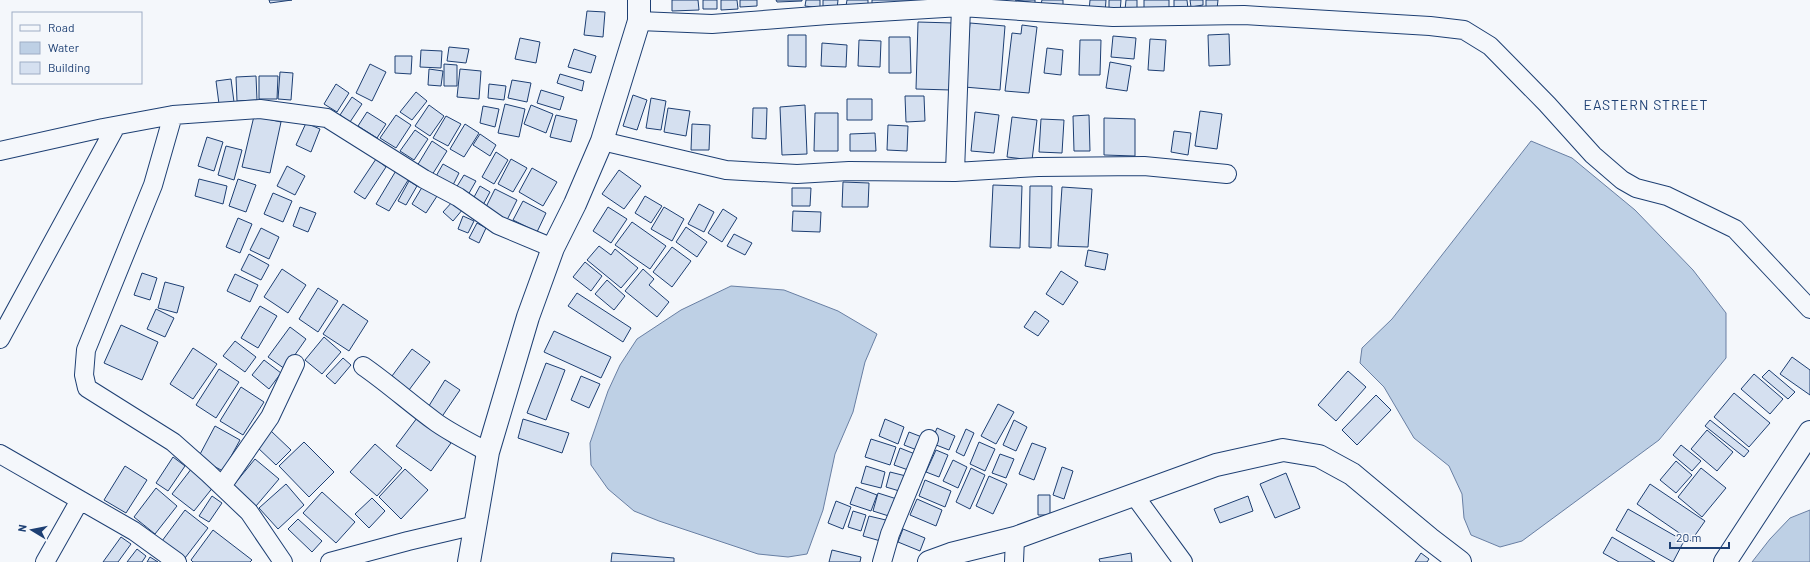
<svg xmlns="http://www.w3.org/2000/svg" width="1810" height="562" font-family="Barlow,sans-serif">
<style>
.water{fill:#bed0e5;stroke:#687fa3}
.building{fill:#d5e0f0;stroke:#1d3f73}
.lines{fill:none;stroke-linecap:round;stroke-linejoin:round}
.minor-casing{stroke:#1d3f73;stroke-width:20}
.secondary-casing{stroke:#1d3f73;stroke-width:24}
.primary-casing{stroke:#1d3f73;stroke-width:24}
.minor{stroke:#f4f7fb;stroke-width:18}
.secondary{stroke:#f4f7fb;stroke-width:22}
.primary{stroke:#f4f7fb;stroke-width:22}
.labels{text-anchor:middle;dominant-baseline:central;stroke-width:3;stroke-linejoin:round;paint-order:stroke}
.neighbourhood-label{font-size:14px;letter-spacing:1px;fill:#1d3f73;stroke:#f4f7fb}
</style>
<rect width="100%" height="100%" fill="#f4f7fb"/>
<path class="water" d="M1531 141 1572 158 1635 210 1693 270 1726 313V358L1659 440 1522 541 1500 547 1471 535 1464 518 1462 494 1449 466 1414 438 1384 387 1360 363 1362 348 1392 319Z
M731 286 784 290 838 311 877 334 865 362 853 412 835 454 823 510 807 554 788 557 758 554 659 521 634 511 608 489 591 465 590 443 608 391 620 365 637 339 681 310Z
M1810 510V562H1752L1770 539 1790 518Z"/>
<path class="building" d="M269 0H292L270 3Z
M672 0H698L699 10 672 11Z
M703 0H717V9H703Z
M721 0H737L738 9 721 10Z
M740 0H757V6L740 7Z
M776 0H802V1L777 2Z
M806 0H820V8L805 6Z
M823 0H838L837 9 823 8Z
M847 0H868V6H846Z
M872 0H917L916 8 872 7Z
M1015 0H1035V3Z
M1042 0H1063V5L1041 4Z
M1090 0H1106L1105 13 1089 11Z
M1109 0H1121L1120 12H1109Z
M1126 0H1137V10H1125Z
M1144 0H1169V10H1144Z
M1174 0H1187L1188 9 1174 10Z
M1190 0H1203V5L1191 7Z
M1206 0H1218L1217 9H1206Z
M587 11 605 12 603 37 584 35Z
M918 22 953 23 951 90 916 89Z
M970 23 1005 26 1000 90 964 87Z
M1022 25 1037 27 1029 93 1005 91 1012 33 1021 34Z
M1229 34 1230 65 1209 66 1208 35Z
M788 35H806V67L788 66Z
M1113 36 1136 38 1134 59 1111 57Z
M889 37H910L911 73H889Z
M520 38 540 42 536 63 515 59Z
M1150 39 1166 40 1164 71 1148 70Z
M859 40 881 41 880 67 858 66Z
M1080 40H1101L1100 75H1079Z
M822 43 847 45 846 67 821 66Z
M449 47 469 49 466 63 447 61Z
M1047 48 1063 50 1061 75 1044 73Z
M574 49 596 56 591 73 568 67Z
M421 50 442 51 441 68 420 67Z
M395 56H412L411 74 395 73Z
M1110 62 1131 66 1127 91 1106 88Z
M370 64 386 72 372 101 356 93Z
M444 64 457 65V86H444Z
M429 69 443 71 441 86 428 85Z
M460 69 481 71 479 99 457 97Z
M280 72 293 73 291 100 278 99Z
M560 74 584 81 582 91 557 83Z
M256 76 257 100 237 101 236 77Z
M259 76H278L277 99H259Z
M231 79 234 102 219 104 216 81Z
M512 80 531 83 527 102 508 98Z
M336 84 349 93 337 112 324 104Z
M489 84 506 86 504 100 488 98Z
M541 90 564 97 560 110 537 103Z
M416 92 427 101 412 120 400 112Z
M633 95 647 100 637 130 623 126Z
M905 96H924L925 121 906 122Z
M352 97 362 104 350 122 340 115Z
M651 98 666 101 661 130 646 128Z
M847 99H872V120H847Z
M505 104 525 109 519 137 498 133Z
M429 105 444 116 430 136 415 126Z
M531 105 553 114 546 133 524 124Z
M805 105 807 154 782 155 780 107Z
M483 106 499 109 495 127 480 123Z
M668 108 690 111 686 136 664 132Z
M753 108H767L766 139 752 138Z
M1200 111 1222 114 1217 149 1195 146Z
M367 112 386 124 377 138 358 126Z
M975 112 999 115 994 153 971 151Z
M815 113H838V151H814Z
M396 115 411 125 396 148 380 138Z
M556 115 577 120 571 142 550 137Z
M1089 115 1090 151H1074L1073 116Z
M254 116 281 122 270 173 242 167Z
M446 116 461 124 448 146 433 138Z
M1012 117 1037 120 1032 160 1007 157Z
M1104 118 1135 119V156L1104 155Z
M1041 119 1064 120 1062 153 1039 152Z
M306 123 320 129 311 152 296 145Z
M465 124 479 133 464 157 450 149Z
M692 124 710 125 709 150H691Z
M888 125 908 126 907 151 887 150Z
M415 130 428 139 414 160 400 151Z
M1174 131 1191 133 1188 155 1171 152Z
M875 133 876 151H850V134Z
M480 134 496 145 490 156 473 145Z
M207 137 223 142 214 171 198 166Z
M432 141 447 151 432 175 417 166Z
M226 146 242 150 234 180 218 175Z
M496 152 508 160 494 184 482 177Z
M376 159 386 167 365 199 354 192Z
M511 159 527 168 513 192 498 184Z
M443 164 459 173 452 187 435 178Z
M287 166 305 176 295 195 277 186Z
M532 168 557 182 543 206 519 192Z
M397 169 410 177 389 211 376 204Z
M619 170 641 186 624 209 602 194Z
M464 175 476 181 468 195 456 188Z
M199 179 227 186 223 204 195 196Z
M238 179 256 185 246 212 229 206Z
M409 181 417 186 406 205 398 201Z
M843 182 869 183 868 207H842Z
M424 184 439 193 426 213 412 204Z
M993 185 1022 186 1020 248 990 247Z
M480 186 490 192 483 205 473 199Z
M1030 186H1052L1051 248 1029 247Z
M1062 187 1092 189 1088 247 1058 246Z
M792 188H811L810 206H792Z
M495 189 517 200 507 220 485 209Z
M273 193 292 201 283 222 264 214Z
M645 196 662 206 651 223 635 213Z
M453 201 463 209 453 221 443 212Z
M523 201 546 213 537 232 513 220Z
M699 204 714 212 704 232 688 224Z
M300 207 316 213 308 232 293 226Z
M608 207 627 219 611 243 593 231Z
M664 207 684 219 672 241 651 229Z
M723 209 737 218 722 242 708 233Z
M793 211 821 212 820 232 792 231Z
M463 216 474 221 468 233 458 229Z
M238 218 252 224 240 253 226 247Z
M632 222 666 246 650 269 615 245Z
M477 223 486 228 479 243 469 238Z
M686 227 707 242 697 257 676 242Z
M261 228 279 237 269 259 250 250Z
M734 234 752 243 745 255 727 246Z
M599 246 611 255 615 249 638 268 621 288 587 260Z
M672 247 691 261 672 287 653 272Z
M1088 250 1108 254 1105 270 1085 266Z
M249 254 269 265 261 280 241 270Z
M585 262 602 276 591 291 573 277Z
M282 269 306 285 288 313 264 297Z
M643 269 654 279 649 285 669 302 657 317 625 291Z
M1061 271 1078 282 1063 305 1046 294Z
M142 273 157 278 150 300 134 295Z
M235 274 258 285 250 302 227 291Z
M607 280 625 296 614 310 595 294Z
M165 282 184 287 177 313 158 308Z
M318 288 338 301 318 332 299 319Z
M577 293 631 328 623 342 568 306Z
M343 304 368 321 349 351 323 334Z
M260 306 277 316 258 348 241 338Z
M156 309 174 318 165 337 147 329Z
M1035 311 1049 321 1038 336 1024 327Z
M121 325 158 342 142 380 104 363Z
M290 327 306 339 285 369 268 357Z
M554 331 611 357 601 378 544 352Z
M324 337 341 352 322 374 305 360Z
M235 341 256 357 245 372 223 356Z
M193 348 217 364 193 399 170 384Z
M412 349 430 362 409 390 392 376Z
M1792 357 1810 370V395L1780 374Z
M343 358 351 365 335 384 326 376Z
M264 360 281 373 269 389 252 375Z
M546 363 565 370 546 420 527 413Z
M219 369 239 382 216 418 196 405Z
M1769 370 1795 392 1788 399 1762 377Z
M1348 371 1366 387 1336 421 1318 405Z
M1754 374 1783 399 1770 414 1741 389Z
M581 376 600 384 589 408 571 400Z
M445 380 460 390 441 418 427 409Z
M241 387 264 402 243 435 220 421Z
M1734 393 1770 423 1749 447 1714 417Z
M1376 395 1391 410 1357 445 1342 430Z
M998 404 1014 412 996 444 981 436Z
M417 418 451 443 431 471 396 446Z
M523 419 569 433 562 453 518 438Z
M885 419 904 427 898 444 879 436Z
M1014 420 1027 427 1016 451 1003 445Z
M1710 420 1749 451 1744 457 1705 426Z
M215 426 240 440 223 471 198 458Z
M937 428 955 436 949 450 931 443Z
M966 429 974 433 964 456 956 452Z
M1707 430 1733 452 1717 471 1691 449Z
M271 431 291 450 276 465 257 447Z
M909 432 927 439 922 452 904 445Z
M871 439 896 447 890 465 865 457Z
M304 442 334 472 309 497 279 466Z
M979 442 995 449 985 471 970 464Z
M1032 443 1046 448 1034 480 1019 474Z
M375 444 402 468 377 496 350 472Z
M1681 445 1701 461 1692 471 1673 455Z
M900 448 920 456 914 472 894 465Z
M936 450 948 455 939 477 926 472Z
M1000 454 1014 459 1006 478 992 473Z
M173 457 185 466 168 491 156 483Z
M255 459 279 479 256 506 232 487Z
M953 460 967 467 958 488 943 481Z
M1676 461 1692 475 1676 493 1660 480Z
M125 466 147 480 126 513 104 500Z
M866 466 885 472 881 488 861 483Z
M1062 467 1073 471 1064 499 1053 495Z
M192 468 214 486 194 511 172 494Z
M971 468 985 475 970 509 956 502Z
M1701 468 1726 488 1702 517 1678 497Z
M405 469 428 490 401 519 379 497Z
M890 472 910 477 906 493 886 487Z
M1286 473 1300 508 1275 518 1260 484Z
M989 476 1007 484 993 514 976 506Z
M925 480 951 491 945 507 919 496Z
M286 484 304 505 278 529 259 508Z
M1650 484 1705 521 1691 541 1637 504Z
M856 487 877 495 871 511 850 504Z
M156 488 177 506 155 534 134 517Z
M322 492 355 522 336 543 303 513Z
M878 493 900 500 895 518 873 511Z
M1038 495H1050V515H1038Z
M212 496 222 503 209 522 199 516Z
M1248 496 1253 511 1220 523 1214 509Z
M372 498 385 511 369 528 355 514Z
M917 499 942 510 936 526 910 515Z
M836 501 851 507 843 529 828 523Z
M1628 509 1684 541 1673 562 1616 530Z
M185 510 208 528 185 558 162 541Z
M853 511 866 515 861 531 848 527Z
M869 516 890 521 884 542 863 536Z
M298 519 322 541 312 552 288 529Z
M903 529 925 538 920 551 898 542Z
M213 530 252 560 250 562H193L191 560Z
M121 537 131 544 118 562H103Z
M1612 537 1655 562H1619L1603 553Z
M137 549 146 556 142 562H127Z
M832 550 861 557 860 562H829Z
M612 553 674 558V562H611Z
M1131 553 1132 562H1100L1099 559Z
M1421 553 1429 559 1427 562H1415Z
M150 557 158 562H147Z"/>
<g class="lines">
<g class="minor-casing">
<path id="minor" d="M639 21 712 24 828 15 961 7 1113 17 1244 15 1430 26 1464 30 1490 46 1547 104 1593 155 1622 180 1636 188 1667 196 1735 229 1810 309
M173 115 153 185 86 350 84 375 87 388 173 442 208 473 249 512 283 562
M602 141 726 170 797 174 849 171 955 172 1038 167 1144 166 1227 174
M0 151 103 128 173 115 260 109 327 118 424 179 458 197 498 225 553 248
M955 172 961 7
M0 339 116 126
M363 366C389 384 412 405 437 423 453 434 471 443 488 452
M0 454 80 500
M222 486 270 417 295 364
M1134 495 1183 562
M45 562 80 500 134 531 177 562
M330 562 408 541 476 525
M882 562 890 534 929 439
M1014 562 1015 538"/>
</g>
<g class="secondary-casing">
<path id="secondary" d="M469 562 488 452 528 317 553 248 575 204 602 141 639 21V0
M929 562 951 554 1015 538 1216 465 1283 450 1319 456 1352 474 1430 539 1460 562"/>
</g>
<g class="primary-casing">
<path id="primary" d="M1725 562 1810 432"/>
</g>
<use href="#minor" class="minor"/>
<use href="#secondary" class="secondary"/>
<use href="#primary" class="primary"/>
</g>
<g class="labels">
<g class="neighbourhood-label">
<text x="1646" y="104">EASTERN STREET</text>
</g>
</g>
<rect x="12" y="12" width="130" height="72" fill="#f4f7fb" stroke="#9eadc5"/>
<rect x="20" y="25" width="20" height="6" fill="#f4f7fb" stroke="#9eadc5"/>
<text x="48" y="32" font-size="12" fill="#1d3f73">Road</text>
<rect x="20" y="42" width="20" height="12" fill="#bed0e5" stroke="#9eadc5"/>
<text x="48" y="52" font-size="12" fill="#1d3f73">Water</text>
<rect x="20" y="62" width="20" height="12" fill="#d5e0f0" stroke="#9eadc5"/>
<text x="48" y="72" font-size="12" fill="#1d3f73">Building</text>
<g transform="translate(32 530) rotate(280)" stroke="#f4f7fb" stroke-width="3" paint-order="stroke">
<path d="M0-3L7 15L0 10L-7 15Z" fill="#1d3f73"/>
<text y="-6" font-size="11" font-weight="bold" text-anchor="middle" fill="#1d3f73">N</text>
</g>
<path d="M1670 542v6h59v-6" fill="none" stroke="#1d3f73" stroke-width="2"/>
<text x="1676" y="542" font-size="12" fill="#1d3f73" stroke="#f4f7fb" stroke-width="3" paint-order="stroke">20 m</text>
</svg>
